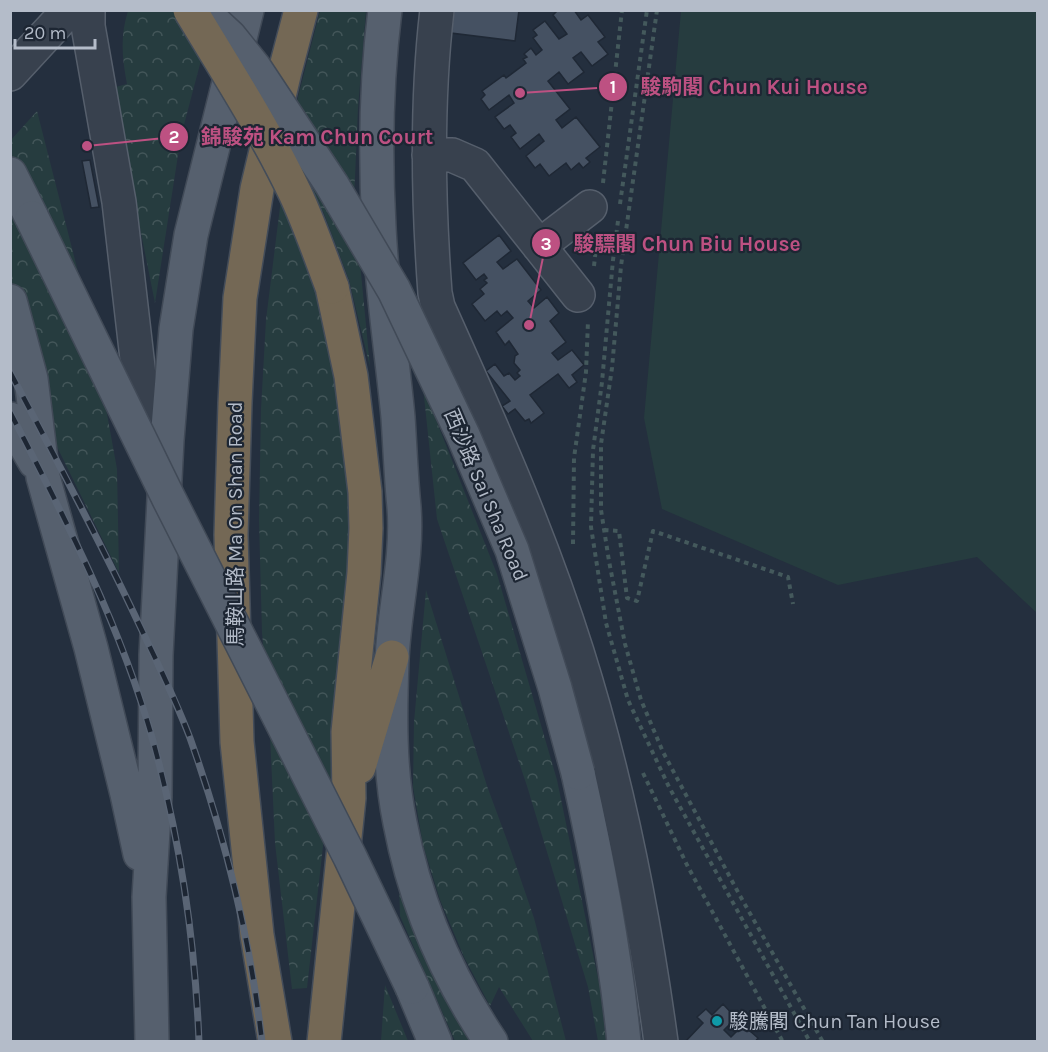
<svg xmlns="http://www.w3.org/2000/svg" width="1048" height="1052" font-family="Karla,'Noto Sans TC',sans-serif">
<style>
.green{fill:#263c3f}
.forest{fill:url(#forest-crowns)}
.building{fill:#455162;stroke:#1f2835;stroke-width:1.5}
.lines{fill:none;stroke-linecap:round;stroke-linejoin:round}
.minor-casing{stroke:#565f6c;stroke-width:36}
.major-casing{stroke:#414a57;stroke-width:36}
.highway-casing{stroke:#434c59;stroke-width:36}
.path{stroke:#44595c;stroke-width:4;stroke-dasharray:4.5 4.5;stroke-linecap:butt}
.minor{stroke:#38414e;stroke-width:33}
.major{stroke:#56606e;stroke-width:33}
.highway{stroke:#746855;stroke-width:33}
.rail-casing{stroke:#5a6575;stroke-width:7}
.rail{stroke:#1d2633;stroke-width:4.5;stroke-dasharray:14;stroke-linecap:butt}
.major-bridge-casing{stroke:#414a57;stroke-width:36;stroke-linecap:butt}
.highway-bridge-casing{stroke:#434c59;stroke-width:36;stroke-linecap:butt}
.major-bridge{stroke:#56606e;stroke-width:33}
.highway-bridge{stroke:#746855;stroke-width:33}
.culture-dot{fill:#0f9aa8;stroke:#1d2633;stroke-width:2}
.labels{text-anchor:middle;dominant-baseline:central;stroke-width:4.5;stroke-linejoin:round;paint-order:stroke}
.street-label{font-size:20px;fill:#b4bcc9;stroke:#1d2633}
.poi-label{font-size:20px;fill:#b4bcc9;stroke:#1d2633;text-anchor:start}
.leader{fill:none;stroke:#bd5182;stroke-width:2}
.callout-dot{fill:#bd5182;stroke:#1d2633;stroke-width:2}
.mark-label{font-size:18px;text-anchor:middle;font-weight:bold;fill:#fff}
.callout-label{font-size:21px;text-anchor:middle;font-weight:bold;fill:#bd5182;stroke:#1d2633;stroke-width:4.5;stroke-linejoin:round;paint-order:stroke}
</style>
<defs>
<pattern id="forest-crowns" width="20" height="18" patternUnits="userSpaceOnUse" patternTransform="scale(1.5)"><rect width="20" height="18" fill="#263c3f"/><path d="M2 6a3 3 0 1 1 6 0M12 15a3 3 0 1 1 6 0" fill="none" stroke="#435659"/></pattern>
</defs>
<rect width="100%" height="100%" fill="#242f3e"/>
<path class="green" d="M681 11H1037V613L977 557 838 585 662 509 644 418Z"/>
<path class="forest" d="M128 11H214L181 136 155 303 112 88 127 84C122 58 120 36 128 11Z
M320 11H366L358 108 354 200 370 367 349 280 323 211 295 229 317 299 337 391 349 499 348 602 337 722 307 988 292 989 275 843 270 735 262 632 259 521 261 409 266 320 281 199 297 101Z
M37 111 89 315 117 469 119 573 11 353V140Z
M423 387 497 574 557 780 600 988 606 1041H598L588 987 527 786 437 519Z
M426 590 487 786 511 851 534 918 566 1041H533L499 987 490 1006 464 957 440 900 423 845 413 787 414 722Z
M399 884 476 1041H455L400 916Z
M385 985 408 1041H381Z"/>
<path class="building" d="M454 10H519L515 41 451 33Z
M558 10H574L581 20 588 15 605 37 598 42 608 54 592 66 581 52 573 58 584 72 568 84 559 72 548 81 570 109 556 120 562 128 576 117 600 147 586 158 590 162 583 168 579 163 571 170 566 163 549 176 540 164 535 168 526 156 544 141 539 134 520 149 511 137 516 133 510 125 504 129 495 117 514 103 509 95 489 110 481 99 485 95 482 91 504 75 506 78 526 63 523 59 527 57 524 54 531 48 536 55 542 50 533 38 537 35 533 30 545 21 559 39 567 34 553 15Z
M90 160 99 207 91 208 82 161Z
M499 235 511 251 497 262 503 269 517 259 541 290 528 301 534 308 547 297 559 313 550 321 566 342 552 353 558 360 572 350 584 365 572 375 577 382 569 388 558 374 530 395 544 413 531 423 529 419 525 421 515 409 508 414 502 406 510 401 486 371 495 364 504 376 509 373 515 380 520 376 517 373 520 370 514 363 515 356 518 354 509 341 505 345 496 332 513 318 507 311 501 316 497 311 485 321 472 304 484 294 480 289 487 283 484 280 487 278 484 274 476 280 463 263Z
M723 1004 736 1018 724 1030 731 1037 743 1025 758 1038 755 1042H685L703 1023 697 1017 706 1009 712 1015Z"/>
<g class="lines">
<g class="minor-casing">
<path id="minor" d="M88 10V26L119 202 148 454
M437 10C426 104 428 199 435 293L438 307C489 420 540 534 577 652 617 779 643 909 661 1042
M10 74 69 10
M429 155H452L475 165 578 295
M539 246 590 207"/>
</g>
<g class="major-casing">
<path id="major" d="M385 10C376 82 375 156 379 227 382 291 392 354 398 417 400 447 401 477 404 507 408 558 394 609 392 660 390 713 389 770 400 823 415 902 446 975 491 1042
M10 174 32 218
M10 301 31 379 43 477 91 648 127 794 140 854
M10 419 35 462
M578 773C598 862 615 951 624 1042
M412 987 435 1042
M152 1042 149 897 155 797 156 655 167 440 176 329 191 235 247 10"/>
</g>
<g class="highway-casing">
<path id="highway" d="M359 767 392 657
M275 1042 257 935 237 742 231 535 235 403 240 298 257 189 285 71 301 10
M324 1042 349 798 348 732 364 573 366 528 365 492 351 376 332 287"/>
</g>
<path class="path" d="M657 10 621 266 612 368 601 444V510L609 561 625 644 641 700 663 752 739 894 823 1042
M603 183 622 10
M620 204 647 10
M618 221 613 260 602 382 593 450 591 527 606 623 628 700 669 787 810 1042
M594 266 597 238
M604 530 619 531 627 598 637 601 653 531 788 577 793 604
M573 544 574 458 586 372 588 321
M643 773 687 865 783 1042"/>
<use href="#minor" class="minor"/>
<use href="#major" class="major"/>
<use href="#highway" class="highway"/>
<g class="rail-casing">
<path id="rail" d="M10 372C54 455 98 537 138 622 156 660 175 698 190 738 225 837 250 937 262 1042
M10 412C65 518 121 626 153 741 180 839 195 940 199 1042"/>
</g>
<use href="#rail" class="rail"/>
<g class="major-bridge-casing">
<path id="major-bridge" d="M201 10 230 37 254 67 332 185 394 290 463 435 512 550 555 688 578 773
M32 218 169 499 350 857 412 987"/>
</g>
<g class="highway-bridge-casing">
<path id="highway-bridge" d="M190 10C226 70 265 130 295 193 309 223 320 255 332 287"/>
</g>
<use href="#major-bridge" class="major-bridge"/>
<use href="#highway-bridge" class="highway-bridge"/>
</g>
<circle class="culture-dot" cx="717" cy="1021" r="6"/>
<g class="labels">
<g class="street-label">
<text transform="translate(486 495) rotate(67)">西沙路 Sai Sha Road</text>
<text transform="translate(235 524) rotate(-90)">馬鞍山路 Ma On Shan Road</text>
</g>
<g class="poi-label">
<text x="729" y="1021">駿騰閣 Chun Tan House</text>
</g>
</g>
<path class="leader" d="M520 93L613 87M87 146L174 137M529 325L546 243"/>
<g class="callout-dot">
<circle cx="520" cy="93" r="6"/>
<circle cx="87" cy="146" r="6"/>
<circle cx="529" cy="325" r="6"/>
<circle cx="613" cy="87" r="15"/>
<circle cx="174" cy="137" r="15"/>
<circle cx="546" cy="243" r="15"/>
</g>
<g class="mark-label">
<text x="613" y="93">1</text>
<text x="174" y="143">2</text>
<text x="546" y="250">3</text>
</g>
<g class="callout-label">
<text x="754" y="94">駿駒閣 Chun Kui House</text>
<text x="317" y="144">錦駿苑 Kam Chun Court</text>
<text x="687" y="251">駿驃閣 Chun Biu House</text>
</g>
<rect width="1048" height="1052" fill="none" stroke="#b4bcc9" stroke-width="24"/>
<path d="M15 39v9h80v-9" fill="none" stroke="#b4bcc9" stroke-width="3"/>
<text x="24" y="39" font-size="18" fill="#b4bcc9" stroke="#1d2633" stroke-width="4.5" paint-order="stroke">20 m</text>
</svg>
